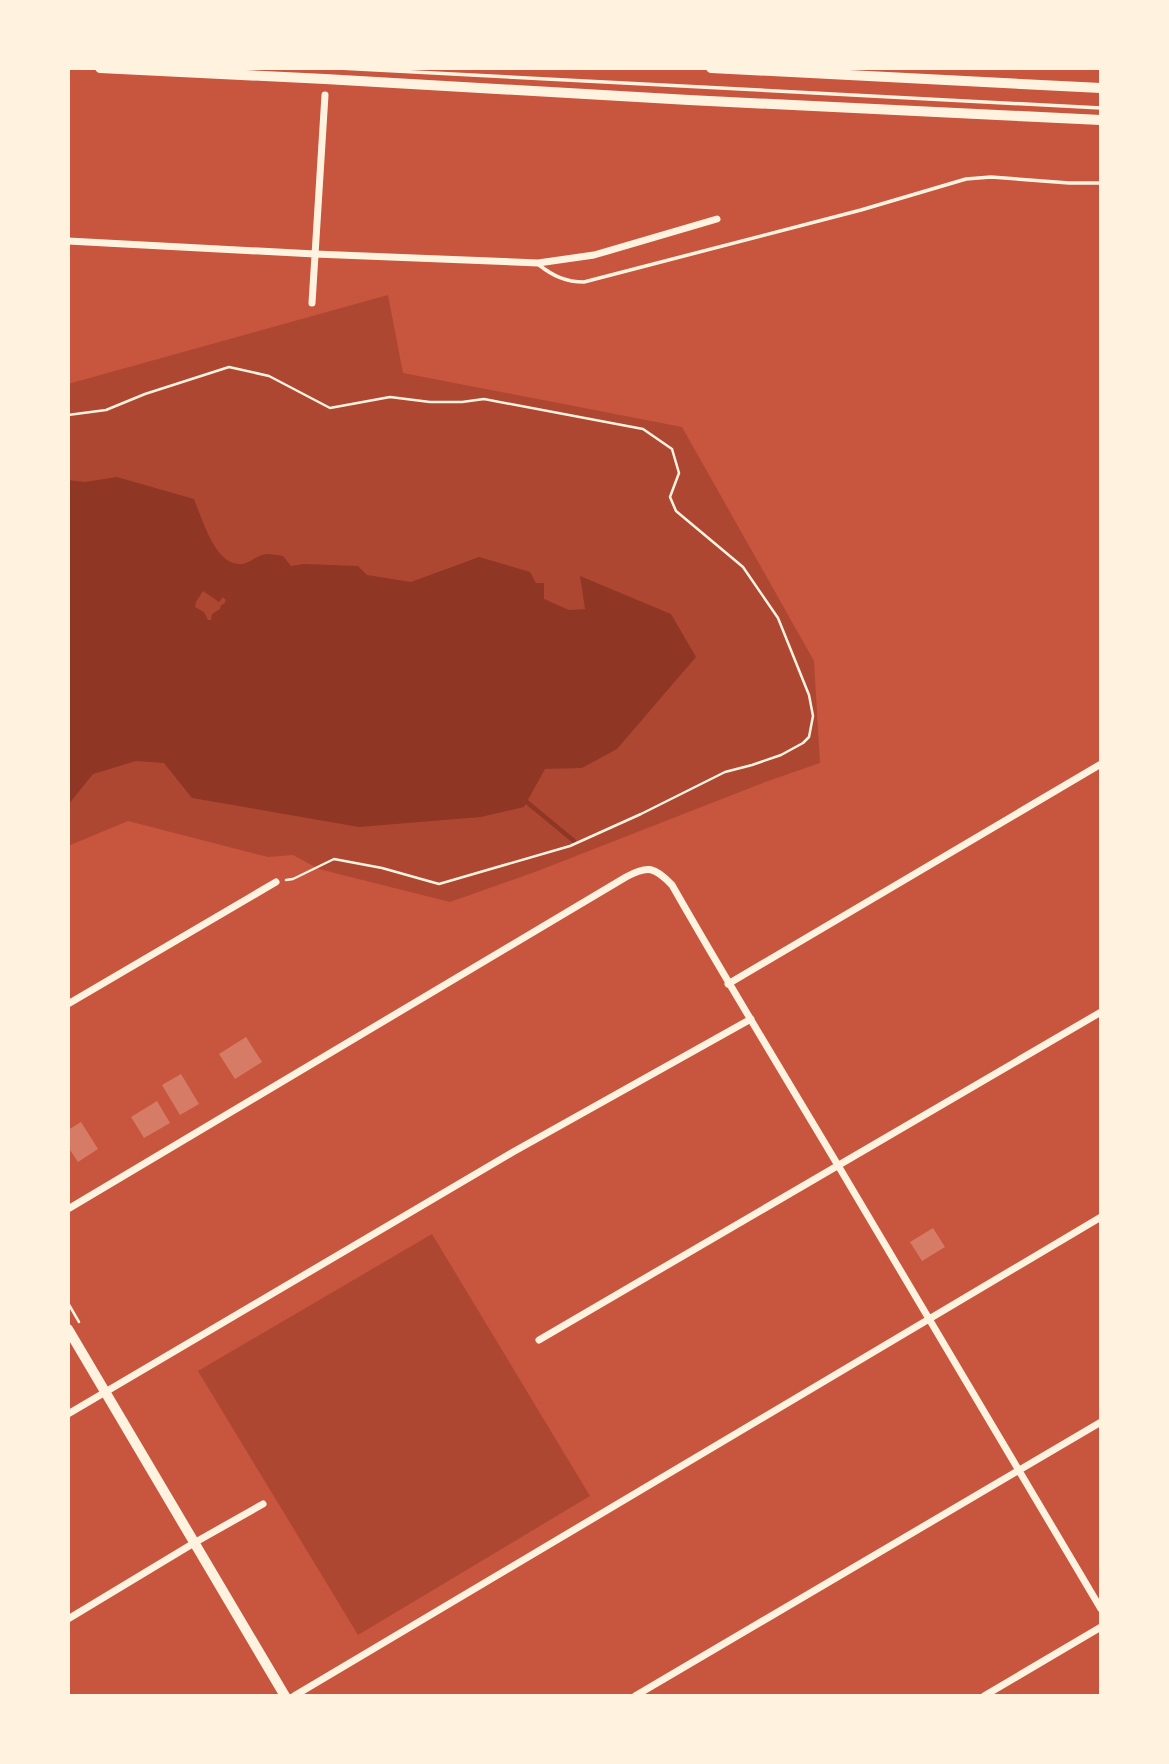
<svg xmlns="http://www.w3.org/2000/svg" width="1169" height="1764" font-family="'Fira Sans',sans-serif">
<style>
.green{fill:#ae4732}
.water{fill:#8f3625;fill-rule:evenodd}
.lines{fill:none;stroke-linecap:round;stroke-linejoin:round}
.stream{stroke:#8f3625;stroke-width:4.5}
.building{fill:#d67c66}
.path{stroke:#fff3e0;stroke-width:2.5}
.service{stroke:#fff3e0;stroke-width:3.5}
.minor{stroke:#fff3e0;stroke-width:7}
.tertiary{stroke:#fff3e0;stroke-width:10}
.secondary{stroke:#fff3e0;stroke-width:10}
</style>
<rect width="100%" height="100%" fill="#c8553d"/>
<path class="green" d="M388 295 403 373 682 427 814 661 820 763 768 781 535 872 450 902 319 869 293 855 268 857 128 821 68 846V384Z
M432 1234 590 1496 358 1635 198 1371Z"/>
<path class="water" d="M117 477 194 499C202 518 215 565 240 564 249 564 257 555 266 554 271 554 278 555 283 556L291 566 303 564 358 566 367 575 411 582 479 557 530 572 536 583H544V599L569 610 585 609 580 576 671 614 696 657 617 749 582 768 545 769 524 807 481 817 359 827 192 798 164 763 136 761 93 774 68 805V480L85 482ZM203 591 219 602 223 597 226 600 224 604 221 605 220 609 212 614 211 620H208L204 612 195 607 196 602Z"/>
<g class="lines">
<path class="stream" d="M523 799 574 841"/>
</g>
<path class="building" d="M246 1037 262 1062 235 1079 219 1054Z
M181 1074 199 1104 180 1115 162 1085Z
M157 1101 170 1123 144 1138 131 1117Z
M81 1122 98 1149 78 1162 68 1147V1130Z
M933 1228 945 1247 922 1261 910 1242Z"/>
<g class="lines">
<path class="path" d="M68 415 106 410 145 394 229 367 269 376 330 408 390 397 430 402H462L484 399 643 429 672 449 679 473 670 497 676 511 743 567 778 618 809 695 813 716 809 737 803 743 781 755 752 765 725 772 641 814 570 846 439 884 382 868 334 859 293 879 286 880
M68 1303 79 1322"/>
<path class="service" d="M338 68 1101 108
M539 265C553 276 566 282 584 282L861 210 966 179 991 177 1069 183H1101"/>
<path class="minor" d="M68 241 315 254 538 263 594 255 717 219
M312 303 325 95
M728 984 1101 764
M68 1004 276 882
M68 1209 626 877C648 865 655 867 672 885 726 980 783 1073 839 1167 927 1314 1013 1462 1101 1609
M539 1340 1101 1012
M68 1414 513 1152 751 1019
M68 1619 194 1543 263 1504
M294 1696 1101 1217
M635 1696 1101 1422
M984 1696 1101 1627"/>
<path class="tertiary" d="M68 1329 285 1696"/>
<path class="secondary" d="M100 68 325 79 689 100 1101 120
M711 68 1101 88"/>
</g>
<rect width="1169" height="1764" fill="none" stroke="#fff3e0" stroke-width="140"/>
</svg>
